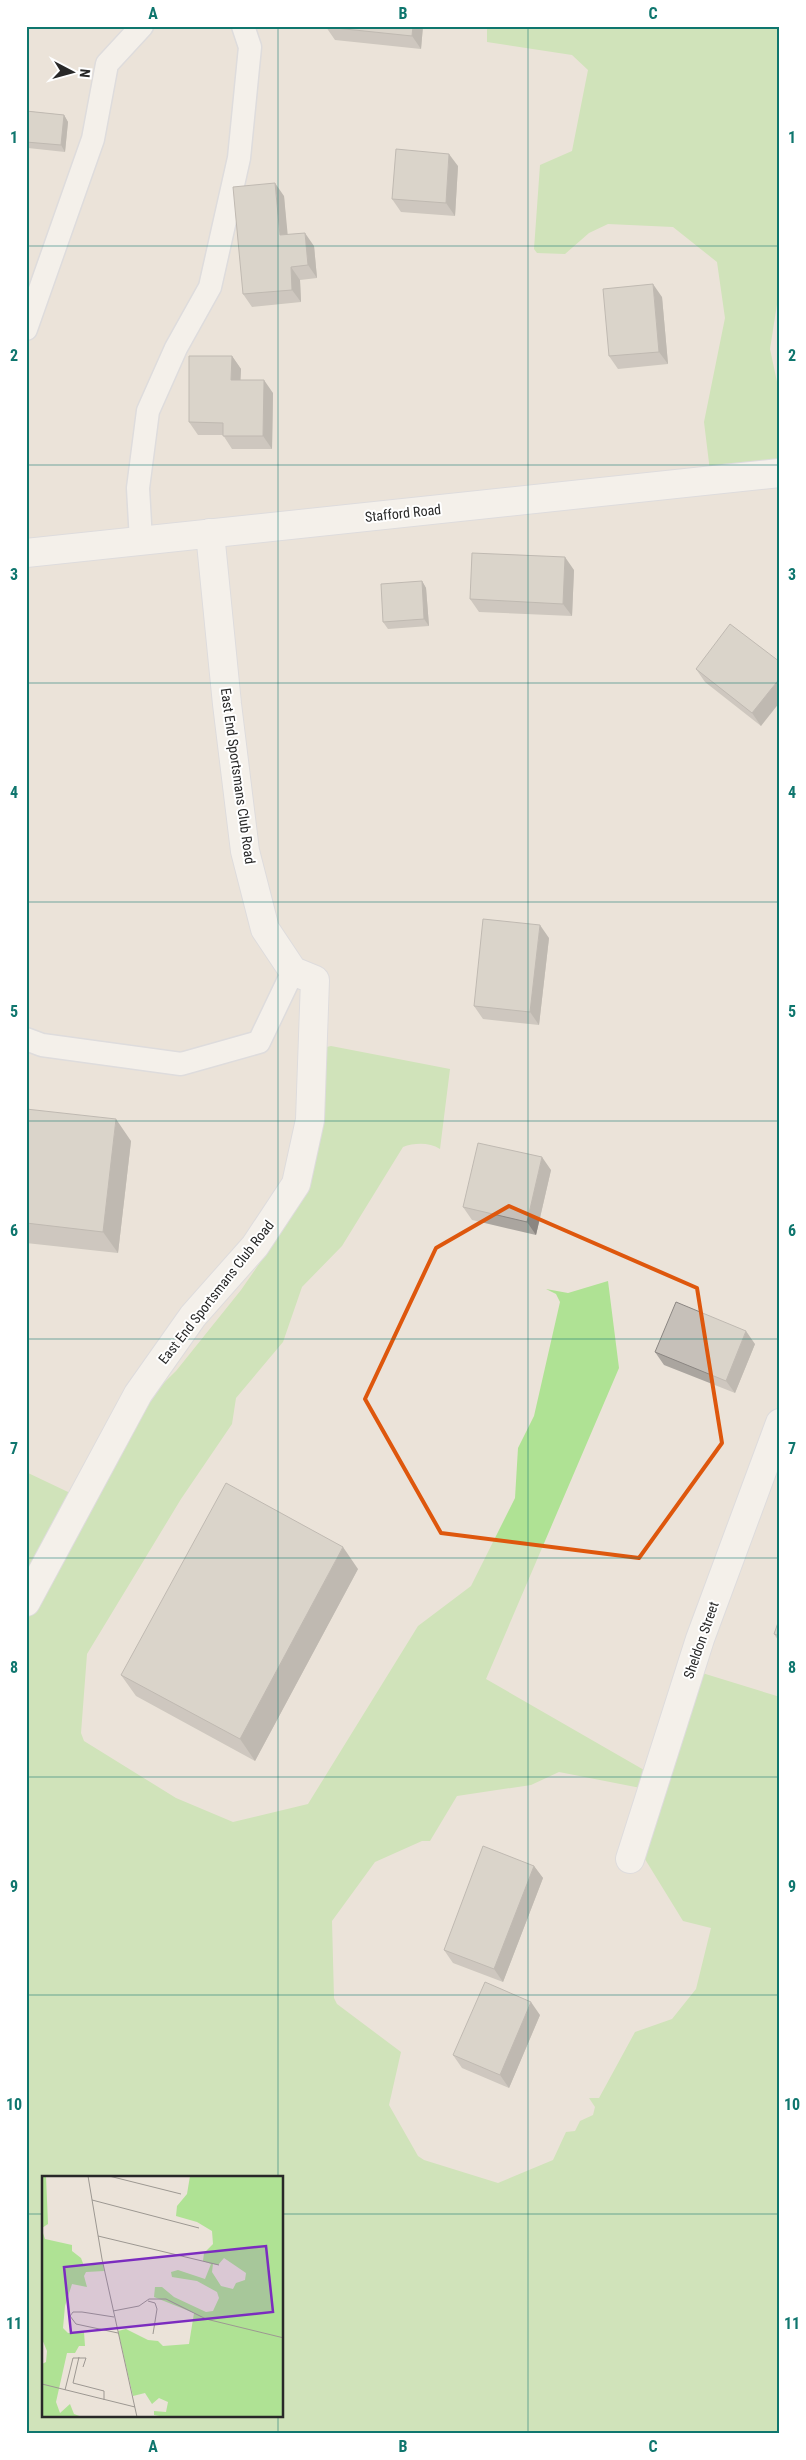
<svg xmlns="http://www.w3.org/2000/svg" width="806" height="2460" font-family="'Roboto Condensed',sans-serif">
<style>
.green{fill:#afe294;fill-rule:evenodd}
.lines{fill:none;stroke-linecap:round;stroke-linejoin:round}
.lane-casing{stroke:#ced2e1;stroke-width:25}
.street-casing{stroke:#ced2e1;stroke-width:30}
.secondary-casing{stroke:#ced2e1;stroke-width:30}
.lane{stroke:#fff;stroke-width:22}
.street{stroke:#fff;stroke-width:28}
.secondary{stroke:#fff;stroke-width:28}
.wall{fill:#aaa59f}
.shaded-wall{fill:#8b8682}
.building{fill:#c6c0b9;stroke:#8b8682}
.marked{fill:none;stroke:#de570d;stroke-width:4;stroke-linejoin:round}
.grid{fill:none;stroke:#0f766e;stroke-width:1;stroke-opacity:0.55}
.labels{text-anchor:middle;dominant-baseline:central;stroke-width:4;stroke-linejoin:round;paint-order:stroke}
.street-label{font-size:14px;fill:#282828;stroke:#fff}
.inset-road{fill:none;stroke:#9d9892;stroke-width:1}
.view{fill:#7b2cbf;fill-opacity:0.15;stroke:#7b2cbf;stroke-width:2.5}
.inset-edge{fill:none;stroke:#282828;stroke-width:2.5}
.neatline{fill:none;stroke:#0f766e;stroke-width:2}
.grid-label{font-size:16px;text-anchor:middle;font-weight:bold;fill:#0f766e}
</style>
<rect width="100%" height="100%" fill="#ebe3d9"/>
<path class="green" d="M487 26H780V285L770 349 780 396V476L710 471 704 422 725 318 717 262 673 227 608 224 589 233 565 254 537 253 534 249 540 165 572 151 588 70 572 55 487 42Z
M331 1046 450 1069 440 1149C429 1142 414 1143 403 1147L342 1246 302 1287 283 1342 236 1398 232 1424 181 1499 87 1654 81 1733 84 1741 176 1798 233 1822 308 1804 418 1626 471 1586 515 1498 518 1448 534 1416 560 1302 556 1294 546 1289 568 1293 608 1281 619 1368 486 1679 644 1770 699 1672 780 1697V2434H26V1472L87 1501 135 1411 176 1371 241 1290 266 1254 294 1193 318 1049ZM559 1772 656 1791 640 1851 683 1921 711 1928 696 1989 672 2019 635 2032 599 2098H589L595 2107 593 2115 580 2121 575 2131 566 2132 553 2160 498 2183 424 2160 418 2156 389 2105 401 2052 337 2004 334 1998 332 1921 375 1862 422 1841H430L457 1796 531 1785ZM44 2178H282V2416H44Z"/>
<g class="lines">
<g class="lane-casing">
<path id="lane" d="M26 329 93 139 107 64 142 26
M141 541 138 488 148 411 176 348 210 287 239 158 250 47 243 26
M26 1039 42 1045 181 1064 259 1042 293 971"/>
</g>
<g class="street-casing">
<path id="street" d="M26 1602 138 1394 193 1316 255 1246 296 1184 310 1120 315 980 293 971 265 929 245 851 227 704 210 533
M630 1859 700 1639 780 1423"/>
</g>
<g class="secondary-casing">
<path id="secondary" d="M26 553 780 473"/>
</g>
<use href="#lane" class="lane"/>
<use href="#street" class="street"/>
<use href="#secondary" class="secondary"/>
</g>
<path class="wall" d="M423 26 421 49 335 40 326 27Z
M26 111 64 115 68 122 65 152 28 148 26 146Z
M458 166 455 216 401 212 392 199Z
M284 196 287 235 314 246 317 278 300 280 301 302 252 307 243 294Z
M662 297 668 364 618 369 609 356Z
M232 356 241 369 240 380 273 393 272 449H232L223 435H198L189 422Z
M574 570 572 616 479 612 470 599Z
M422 581 426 588 429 626 388 629 383 622Z
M780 662 761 726 705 682 696 669Z
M549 938 539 1025 483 1019 474 1006Z
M26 1109 131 1141 118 1253 26 1243Z
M551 1170 536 1235 472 1220 463 1207Z
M755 1344 735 1393 664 1365 655 1352Z
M358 1569 255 1761 136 1696 121 1675Z
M780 1617V1643L774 1634Z
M534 1866 543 1878 503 1982 453 1963 444 1950Z
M540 2015 509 2088 462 2068 453 2055Z"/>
<path class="shaded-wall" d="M413 26H423L421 49 412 36Z
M64 115 68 122 65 152 61 145Z
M449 154 458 166 455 216 446 203Z
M275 183 284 196 289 248 280 235Z
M305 233 314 246 317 278 308 265Z
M291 267 300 280 301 302 292 290Z
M653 284 662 297 668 364 659 352Z
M232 356 241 369 240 393 231 380Z
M264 380 273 393 272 449 263 436Z
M565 557 574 570 572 616 563 604Z
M422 581 426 588 429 626 424 619Z
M780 678V702L761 726 752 713Z
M540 925 549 938 539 1025 530 1012Z
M116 1119 131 1141 118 1253 103 1232Z
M542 1157 551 1170 536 1235 527 1222Z
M746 1331 755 1344 735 1393 726 1381Z
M343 1547 358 1569 255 1761 240 1739Z
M534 1866 543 1878 503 1982 494 1969Z
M531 2002 540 2015 509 2088 500 2075Z"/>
<path class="building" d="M326 26H413L412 36 326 27Z
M26 111 64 115 61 145 26 142Z
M396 149 449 154 446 203 392 199Z
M275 183 280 235 305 233 308 265 291 267 292 290 243 294 233 187Z
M653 284 659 352 609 356 603 289Z
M189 356H232L231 380H264L263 436H223V423L189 422Z
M472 553 565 557 563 604 470 599Z
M422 581 424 619 383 622 381 584Z
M730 624 780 662V678L752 713 696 669Z
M483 919 540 925 530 1012 474 1006Z
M26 1109 116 1119 103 1232 26 1223Z
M478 1143 542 1157 527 1222 463 1207Z
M676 1302 746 1331 726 1381 655 1352Z
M226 1483 343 1547 240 1739 121 1675Z
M780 1617V1636L774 1634Z
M483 1846 534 1866 494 1969 444 1950Z
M485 1982 531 2002 500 2075 453 2055Z"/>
<path d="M0 0H806V2460H0ZM509 1206 697 1288 722 1443 639 1558 441 1533 365 1399 436 1248Z" fill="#ebe3d9" fill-opacity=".55" fill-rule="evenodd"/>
<path class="marked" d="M509 1206 697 1288 722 1443 639 1558 441 1533 365 1399 436 1248Z"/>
<path class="grid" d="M278 26V2178M528 26V2434M26 246H780M26 465H780M26 683H780M26 902H780M26 1121H780M26 1339H780M26 1558H780M26 1777H780M26 1995H780M26 2214H44M282 2214H780M278 2416V2434"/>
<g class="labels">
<g class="street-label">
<text transform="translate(403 513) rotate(-6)">Stafford Road</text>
<text transform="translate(238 776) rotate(82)">East End Sportsmans Club Road</text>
<text transform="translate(216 1292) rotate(-52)">East End Sportsmans Club Road</text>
<text transform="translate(701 1640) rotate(-71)">Sheldon Street</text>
</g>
</g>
<g transform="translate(42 2176)">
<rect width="241" height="241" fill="#ebe3d9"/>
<path d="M0 0H4L6 48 0 52ZM148 0H241V241H123L112 239V235L124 236 126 226 117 222 110 228 103 217 91 220 76 155 84 153 106 164 116 165 121 170 147 168 152 137 112 121 113 111H120L132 121 164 136 171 135 177 122 175 116 155 105 130 101 129 96 136 94 163 103 169 88 161 85 162 77 171 68 170 55 155 46 134 40 135 30 145 18ZM182 82 204 97 203 104 194 107 191 113 179 110 170 96 171 88 176 89ZM0 54 3 63 30 69V75L39 82 42 90 61 88 62 95 44 96 42 100 45 111 30 108 23 130 21 152 26 157 42 156 43 170H37L33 177H25L14 226 18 237 28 228 32 238 40 241H0V188L4 186 5 175 0 163Z" fill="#afe294" fill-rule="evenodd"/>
<path class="inset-road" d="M46 0 60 83 95 241M67 0 139 18M50 24 157 52M56 60 177 89M106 125 113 127 115 133 111 158M71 135 97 130 107 123H124L164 143 242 162M72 141 40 136H31L28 140 34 148 76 157M37 181 31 207 62 215V224M0 208 93 231M23 214 31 182H44L41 191"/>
<path class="view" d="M224 70 231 136 29 157 22 91Z"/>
<rect width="241" height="241" class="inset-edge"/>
</g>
<rect width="806" height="2460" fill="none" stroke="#ffffff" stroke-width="55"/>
<g transform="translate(72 72) rotate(96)" stroke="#ffffff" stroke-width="4" paint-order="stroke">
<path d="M0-4L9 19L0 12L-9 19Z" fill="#282828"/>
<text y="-8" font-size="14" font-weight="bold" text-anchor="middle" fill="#282828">N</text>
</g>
<rect x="28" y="28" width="750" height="2404" class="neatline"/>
<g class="grid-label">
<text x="153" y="19">A</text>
<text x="403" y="19">B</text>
<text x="653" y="19">C</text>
<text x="14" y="143">1</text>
<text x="792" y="143">1</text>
<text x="14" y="361">2</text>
<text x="792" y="361">2</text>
<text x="14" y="580">3</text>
<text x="792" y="580">3</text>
<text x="14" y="798">4</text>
<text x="792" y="798">4</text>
<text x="14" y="1017">5</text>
<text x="792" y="1017">5</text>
<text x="14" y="1236">6</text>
<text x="792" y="1236">6</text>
<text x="14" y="1454">7</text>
<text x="792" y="1454">7</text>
<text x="14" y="1673">8</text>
<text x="792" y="1673">8</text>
<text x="14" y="1892">9</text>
<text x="792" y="1892">9</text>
<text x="14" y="2110">10</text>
<text x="792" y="2110">10</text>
<text x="14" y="2329">11</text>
<text x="792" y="2329">11</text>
<text x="153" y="2452">A</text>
<text x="403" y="2452">B</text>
<text x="653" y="2452">C</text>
</g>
</svg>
